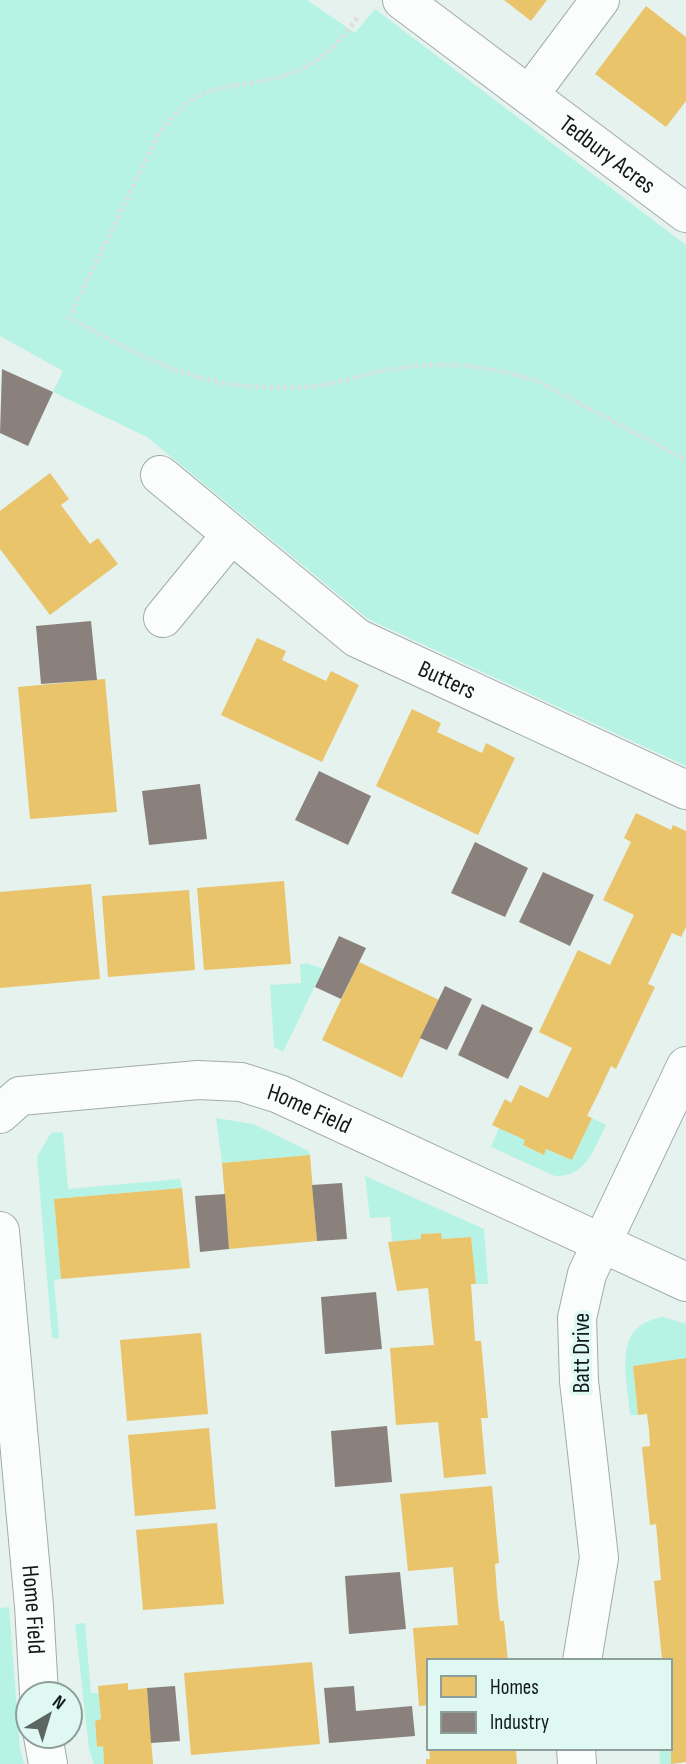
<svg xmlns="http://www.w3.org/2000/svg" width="686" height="1764" font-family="'Sofia Sans Condensed',sans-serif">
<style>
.green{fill:#b6f3e5}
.homes{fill:#e9c46a}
.industry{fill:#8a817c}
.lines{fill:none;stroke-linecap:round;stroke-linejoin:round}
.street-casing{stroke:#a1aca8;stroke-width:40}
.path{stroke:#dadedd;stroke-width:4.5;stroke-dasharray:3.5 3.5;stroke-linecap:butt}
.street{stroke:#fbfdfc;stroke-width:38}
.labels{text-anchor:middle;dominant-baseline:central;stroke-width:7;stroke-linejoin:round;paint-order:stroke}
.street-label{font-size:24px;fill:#111a18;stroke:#dff8f1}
</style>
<rect width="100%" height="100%" fill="#e5f2ee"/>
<path class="green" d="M0 0H307L355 33 375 9 686 245V766L368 619 147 437 53 392 63 371 0 336Z
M307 963 323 969 283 1052 274 1047 270 985 301 983 300 965Z
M216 1118 253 1124 309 1151 310 1155 222 1163Z
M592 1118 606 1125C594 1149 586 1177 555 1176L491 1147 499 1128 525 1140 523 1145 543 1155 546 1149 572 1160Z
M63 1132 68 1189 180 1179 182 1188 54 1199 61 1279 54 1280 59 1338H52L37 1157 51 1133Z
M365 1176 484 1229 488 1284H476L471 1237 442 1239 441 1233 421 1234V1239L392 1242 390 1217 370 1218Z
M663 1317 686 1324V1358L633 1366 638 1415H630C627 1376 611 1325 663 1317Z
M9 1607 20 1749 24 1764H0V1608Z
M85 1623 91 1693H99L101 1719 95 1721 97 1747 103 1746 104 1764H94L89 1749 75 1624Z
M659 1748H670L672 1764H686H660Z"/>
<path class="homes" d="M504 0H547L531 21Z
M646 6 686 37V101L666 127 595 74Z
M50 473 69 499 61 505 90 544 98 538 118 564 50 615 0 549V511Z
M257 638 286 651 282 660 326 681 331 671 359 685 322 762 221 715Z
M105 679 117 812 30 819 18 687Z
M412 709 441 723 437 732 482 753 486 743 515 758 478 835 376 786Z
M636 813 671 830 673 825 686 831V927L681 937 672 933 648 984 655 987 616 1069 611 1066 599 1092 587 1116 592 1118 572 1160 546 1149 544 1155 523 1145 525 1140 492 1125 505 1099 511 1103 520 1085 548 1098 572 1048 539 1032 578 950 610 965 634 915 603 900 631 842 624 838Z
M284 881 291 964 204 970 197 888Z
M91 884 100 979 0 988V892Z
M189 890 195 970 108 977 102 896Z
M359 962 439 1000 402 1078 322 1040Z
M310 1155 317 1241 229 1249 222 1163Z
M182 1188 190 1268 61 1279 54 1199Z
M441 1233 442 1239 471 1237 476 1284H471L475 1341H481L488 1418H481L486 1474 444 1478 438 1422 396 1425 390 1348 434 1345 428 1288 397 1291 388 1242 421 1239V1234Z
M201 1333 208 1414 127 1421 120 1340Z
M686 1358V1762L671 1764 670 1661 662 1659 654 1581 661 1580 656 1524 650 1525 642 1447 650 1446 649 1429 647 1414 638 1415 633 1366Z
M209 1428 216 1509 135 1516 128 1435Z
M492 1486 499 1563 495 1564 497 1593 500 1621H504L508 1661H429V1705L419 1706 413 1628 458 1625 453 1567 408 1571 400 1494Z
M217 1523 224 1604 143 1610 136 1530Z
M312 1662 320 1744 191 1755 184 1673Z
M128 1683V1690L147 1688 153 1764H104L103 1746 97 1747 95 1721 101 1719 98 1686Z
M429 1748H516L517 1764H426V1759H430Z"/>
<path class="industry" d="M2 369 53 392 28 446 0 433Z
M91 621 97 680 41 684 36 626Z
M319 771 371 796 348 845 295 820Z
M200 784 207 839 149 845 142 791Z
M475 842 528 868 505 917 451 893Z
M543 872 594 895 570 946 519 922Z
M339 936 366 948 341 999 315 987Z
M445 986 472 999 447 1050 420 1038Z
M482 1004 533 1028 508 1079 458 1055Z
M342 1183 347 1239 317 1241 312 1185Z
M225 1194 229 1249 200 1252 195 1196Z
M376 1292 382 1349 325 1354 321 1297Z
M387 1426 392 1482 335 1487 331 1431Z
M400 1572 406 1629 349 1634 345 1576Z
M175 1686 180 1741 151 1743 147 1688Z
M354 1686 356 1711 412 1706 415 1736 329 1743 324 1688Z"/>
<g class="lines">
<g class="street-casing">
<g id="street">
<path id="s1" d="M402 0 686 213"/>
<path d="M529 95 600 0"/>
<path id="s2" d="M160 475 357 638 686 790"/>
<path d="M163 618 230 536"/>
<path id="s3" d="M0 1114 20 1096 198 1080 241 1082 279 1094 686 1282"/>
<path id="s4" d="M0 1231 34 1606 39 1694"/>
<path d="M582 1661 599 1558 579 1381 577 1318 587 1274 686 1066"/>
<path d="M43 1736 48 1764"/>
<path d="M576 1748 577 1764"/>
</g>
</g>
<path class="path" d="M357 18C342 40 318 64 292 73 230 95 203 71 157 137L69 318C159 366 209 395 315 386 339 384 363 374 387 370 439 360 489 365 539 382L686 460"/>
<use href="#street" class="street"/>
</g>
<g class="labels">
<g class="street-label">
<text stroke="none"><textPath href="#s1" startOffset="257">Tedbury Acres</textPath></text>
<text stroke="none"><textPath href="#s2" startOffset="355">Butters</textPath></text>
<text stroke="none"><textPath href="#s3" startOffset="322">Home Field</textPath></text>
<text transform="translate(581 1353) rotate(-90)">Batt Drive</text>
<text stroke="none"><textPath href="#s4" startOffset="380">Home Field</textPath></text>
</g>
</g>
<rect x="427" y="1659" width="245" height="91" fill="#dff8f1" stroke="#8d9f9a" stroke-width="2"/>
<rect x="441" y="1676" width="35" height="21" fill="#e9c46a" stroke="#8d9f9a" stroke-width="2"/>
<text x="490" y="1694" font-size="21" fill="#111a18">Homes</text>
<rect x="441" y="1712" width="35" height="21" fill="#8a817c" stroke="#8d9f9a" stroke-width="2"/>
<text x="490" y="1729" font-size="21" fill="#111a18">Industry</text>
<g transform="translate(49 1715) rotate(38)"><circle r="33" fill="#dff8f1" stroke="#8d9f9a" stroke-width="2"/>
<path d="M0-5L12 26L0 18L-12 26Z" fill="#5b6663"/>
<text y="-10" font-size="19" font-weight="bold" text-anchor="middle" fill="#111a18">N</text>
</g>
</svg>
